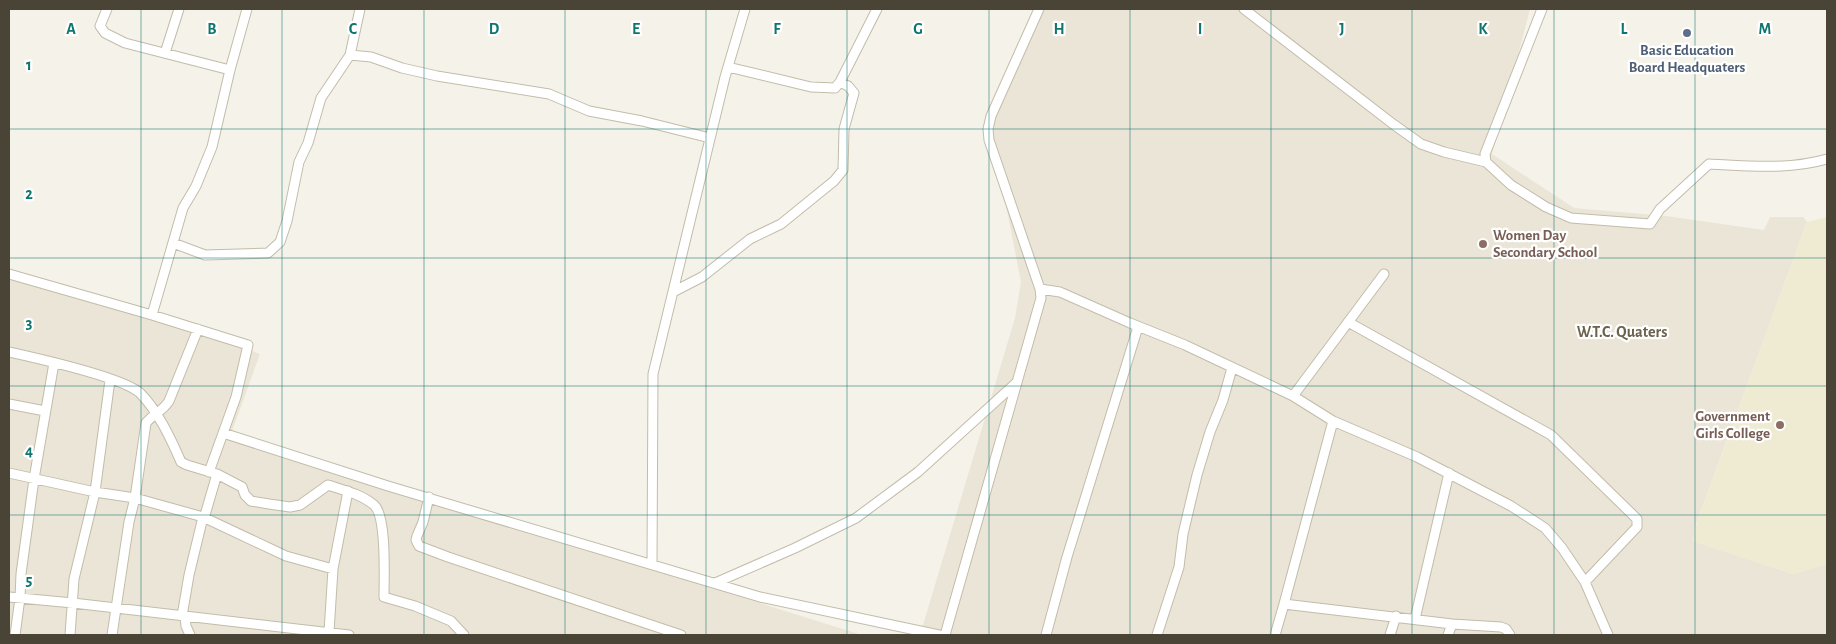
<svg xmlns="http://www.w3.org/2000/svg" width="1836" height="644" font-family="'Alegreya Sans',sans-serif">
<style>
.residential{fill:#eae5d6}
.education{fill:#efead2}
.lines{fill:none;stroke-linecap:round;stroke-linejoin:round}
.minor-casing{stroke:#c2bcaa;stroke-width:11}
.minor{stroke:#fff;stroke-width:9}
.grid{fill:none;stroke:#0f766e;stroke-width:1;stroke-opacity:0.55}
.service-dot{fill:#5c6f8a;stroke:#fff;stroke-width:2}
.education-dot{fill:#8d6e63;stroke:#fff;stroke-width:2}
.labels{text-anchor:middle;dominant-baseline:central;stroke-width:4.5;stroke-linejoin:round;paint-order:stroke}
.service-label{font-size:15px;font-weight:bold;fill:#4e5e75;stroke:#fff}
.education-label{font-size:15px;font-weight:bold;fill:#785e54;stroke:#fff;text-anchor:start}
.neighbourhood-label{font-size:16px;font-weight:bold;fill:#6d634d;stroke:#fff}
.grid-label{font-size:16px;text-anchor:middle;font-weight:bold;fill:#0f766e;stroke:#fff;stroke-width:4.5;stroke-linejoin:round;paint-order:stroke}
</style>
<rect width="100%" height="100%" fill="#f5f3e9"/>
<path class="residential" d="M1038 9H1530L1492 154 1574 208 1666 216 1764 230 1770 217H1803L1807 222 1696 524 1693 541 1793 574 1827 564V635H920L1015 318 1021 282 991 129Z
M9 272 201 332 260 354 231 434 352 475 862 635H9Z"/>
<path class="education" d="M1827 217V564L1793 574 1693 541 1697 522 1807 222Z"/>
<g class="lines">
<g class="minor-casing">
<path id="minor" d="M107 9 100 26 105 33 125 43 230 70
M360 9 350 55 371 57 402 68 437 76 549 94 589 111 642 121 710 138
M1244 9 1393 124 1421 144 1444 152 1486 162 1511 185 1546 207 1571 218 1650 224 1660 209 1709 164C1749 166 1789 170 1827 159
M165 53 179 9
M728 67 811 87 835 88 840 82 877 9
M1486 162 1485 154 1542 9
M173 243 205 255 268 253 280 242 287 221 299 162 308 143 321 98 350 55
M9 274 152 315 248 345 236 397 209 472
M1040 289 1060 292 1130 323 1185 345 1293 396 1333 421 1417 457 1511 506 1545 528 1562 548 1585 582 1608 635
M673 292 702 277 750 239 781 224 834 181 843 170 844 129 854 93 848 86 840 82
M152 315 183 208 196 186 212 147 230 70 247 9
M1348 322 1551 435 1637 519V527L1585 582
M9 352C36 358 122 377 140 393 158 411 171 439 181 462L187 465 217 474 242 487 245 495 251 501 269 504 290 507 300 505 328 485C343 490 361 494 374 505 387 516 384 578 384 597L415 606 451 621 464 635
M1293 396 1384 274
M9 404 45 411
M223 433 388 486 760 597 939 635
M9 473 95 492 135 498 203 517 286 556 333 569
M429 497 423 522 417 536 416 540 419 546 448 557 681 635
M652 564 653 374 725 77 745 9
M715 583 795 548 856 518 918 472 1016 383
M9 597 73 603 349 635
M1284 604 1333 421
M182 616 189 575 203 517 205 515 217 474
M185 617 186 626 190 635
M1415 619 1449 473
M329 632 333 569 348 491
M15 635 20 598 21 574 34 479 54 363
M70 635 74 579 95 492 110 380
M112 635 129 522 135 498 146 423C153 414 163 411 169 401L198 329
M945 635 1041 298 1040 289 989 140 988 129 991 116 1039 9
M1046 635 1067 557 1138 327
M1157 635 1179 567 1183 534 1197 475 1210 432 1223 400 1232 368
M1275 635 1284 604 1452 624 1501 627 1506 629 1510 635
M1390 635 1396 616
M1448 635 1452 624"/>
</g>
<use href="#minor" class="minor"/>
</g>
<path class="grid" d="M141 9V635M282 9V635M424 9V635M565 9V635M706 9V635M847 9V635M989 9V635M1130 9V635M1271 9V635M1412 9V635M1554 9V635M1695 9V635M9 129H1827M9 258H1827M9 386H1827M9 515H1827"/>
<circle class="service-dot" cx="1687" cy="33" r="5"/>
<g class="education-dot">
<circle cx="1483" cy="244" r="5"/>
<circle cx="1780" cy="425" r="5"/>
</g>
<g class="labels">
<g class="service-label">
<text x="1687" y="50">Basic Education<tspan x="1687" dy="17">Board Headquaters</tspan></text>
</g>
<g class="education-label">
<text x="1493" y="235">Women Day<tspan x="1493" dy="17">Secondary School</tspan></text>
<text x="1770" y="416" text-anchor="end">Government<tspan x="1770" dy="17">Girls College</tspan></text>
</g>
<g class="neighbourhood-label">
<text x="1622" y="332">W.T.C. Quaters</text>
</g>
</g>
<g class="grid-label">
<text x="71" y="34">A</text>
<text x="212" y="34">B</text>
<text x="353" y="34">C</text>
<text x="494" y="34">D</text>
<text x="636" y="34">E</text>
<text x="777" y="34">F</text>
<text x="918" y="34">G</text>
<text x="1059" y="34">H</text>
<text x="1200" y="34">I</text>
<text x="1342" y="34">J</text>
<text x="1483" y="34">K</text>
<text x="1624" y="34">L</text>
<text x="1765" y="34">M</text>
<text x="29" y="70">1</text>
<text x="29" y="199">2</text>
<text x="29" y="328">3</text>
<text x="29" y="456">4</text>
<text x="29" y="585">5</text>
</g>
<rect width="1836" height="644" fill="none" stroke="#4a4436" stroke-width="20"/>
</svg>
